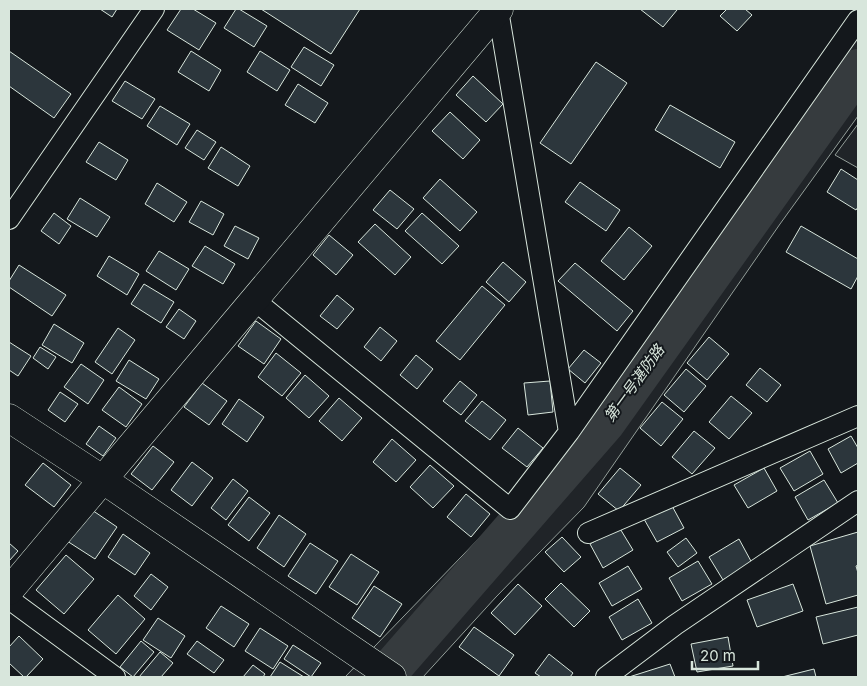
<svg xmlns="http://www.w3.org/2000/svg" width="867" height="686" font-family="Inter,'Noto Sans JP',sans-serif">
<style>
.green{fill:#202428;stroke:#939e99}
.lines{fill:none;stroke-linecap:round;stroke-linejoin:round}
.river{stroke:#363b3e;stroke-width:40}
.building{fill:#2c363c;stroke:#d8e6dc}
.street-casing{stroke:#d8e6dc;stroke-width:22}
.secondary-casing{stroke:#d8e6dc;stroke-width:29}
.street{stroke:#14181c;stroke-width:20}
.secondary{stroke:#14181c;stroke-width:28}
.labels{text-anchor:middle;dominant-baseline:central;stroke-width:4;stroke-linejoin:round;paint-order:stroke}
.water-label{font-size:15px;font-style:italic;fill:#d8e6dc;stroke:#14181c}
</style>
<rect width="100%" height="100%" fill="#14181c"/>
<path class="green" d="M858 20V116L780 224 584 507 496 597 423 677H345L521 495Z
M858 124V168L835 155Z"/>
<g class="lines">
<path class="river" d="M384 677 605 423 858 69"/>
</g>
<path class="building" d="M100 9H117L112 17Z
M181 9H193L216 23 199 50 167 30Z
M236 9H239L267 26 254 47 224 28Z
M261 9H360L331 54Z
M640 9H676L677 10 663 27Z
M727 9H745L752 15 737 31 720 16Z
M304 47 334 65 321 86 291 67Z
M9 51 71 94 54 118 9 86Z
M191 51 221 70 209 91 178 72Z
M260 51 290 70 277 91 247 72Z
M596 62 627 83 571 164 540 143Z
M473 76 503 104 486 122 456 95Z
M125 81 155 99 142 119 112 101Z
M298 84 328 103 315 123 285 105Z
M670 105 735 142 720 168 655 130Z
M160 106 190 124 177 145 147 126Z
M450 112 480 140 463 159 432 131Z
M197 130 216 142 204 160 185 148Z
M99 142 128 160 116 180 86 162Z
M221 147 250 166 238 186 208 168Z
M841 169 858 180V207L856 210 827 192Z
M440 179 477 212 460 231 423 198Z
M580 182 620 210 606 231 565 202Z
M157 183 187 202 174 222 145 204Z
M390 190 414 209 397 229 373 210Z
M80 198 110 217 97 237 67 219Z
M201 201 224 214 213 235 189 222Z
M54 213 71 226 59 244 41 231Z
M422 213 459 246 442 264 405 231Z
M375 224 411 257 395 275 358 242Z
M235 226 259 238 248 259 224 246Z
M801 226 858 259V276L851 289 786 252Z
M629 227 652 246 624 280 601 261Z
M329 235 353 255 336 275 313 255Z
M205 246 235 264 223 284 192 266Z
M159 251 189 269 176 290 146 271Z
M109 256 139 274 127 295 97 276Z
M503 262 526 282 509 302 486 282Z
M575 263 633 311 617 331 558 281Z
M19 265 66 295 52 316 9 287V281Z
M144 284 174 302 161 323 131 304Z
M482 286 505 305 460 360 436 341Z
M337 295 354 309 337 329 320 316Z
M179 309 196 321 184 339 166 327Z
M256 321 281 339 264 364 238 346Z
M54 324 84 343 72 363 42 345Z
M380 327 397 341 381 361 364 347Z
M118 328 135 340 112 374 95 362Z
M709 337 729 354 707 380 687 363Z
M9 342 31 356 18 376 9 370Z
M40 347 56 357 48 369 33 358Z
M584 350 601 363 585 383 568 369Z
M276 353 301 373 282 396 258 377Z
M416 355 433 369 417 389 400 375Z
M129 360 159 379 146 399 116 381Z
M81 364 104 380 88 404 64 387Z
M760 368 781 385 767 402 746 385Z
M686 369 706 386 684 412 664 395Z
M305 375 329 396 309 418 286 398Z
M460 381 477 395 461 415 443 401Z
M550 381 553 412 528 415 524 383Z
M202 383 227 401 209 425 184 407Z
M119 387 142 404 126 427 102 410Z
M60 392 78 404 65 422 48 410Z
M731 396 752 413 729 439 709 422Z
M339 398 362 418 342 441 319 421Z
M239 399 264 417 247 442 222 424Z
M482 401 506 420 490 440 465 421Z
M662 402 683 419 661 446 640 428Z
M99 426 116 438 103 456 86 444Z
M518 428 543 448 527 467 502 448Z
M694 431 715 448 692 474 672 457Z
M851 436 858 448V463L841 473 828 449Z
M392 439 416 460 396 482 373 462Z
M153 446 174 462 152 490 131 474Z
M810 451 823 474 794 491 780 468Z
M192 462 213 478 192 506 171 490Z
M43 463 71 485 54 507 25 485Z
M430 465 454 486 433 508 410 487Z
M620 468 641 485 619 511 598 494Z
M764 468 777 491 748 508 734 485Z
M233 479 248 491 226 520 211 508Z
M824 480 838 503 808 520 795 497Z
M466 494 490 514 471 537 447 517Z
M249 497 270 513 249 541 228 525Z
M671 504 684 528 657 542 644 519Z
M89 508 117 527 95 559 67 541Z
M279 515 306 534 284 567 257 548Z
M619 527 633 550 603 568 590 544Z
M858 532V565L856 566 858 573V595L826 604 810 546Z
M123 534 150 553 135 575 108 557Z
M562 537 581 557 564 572 545 552Z
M686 538 697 553 678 567 667 552Z
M739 539 752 563 723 580 709 557Z
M9 543 18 551 9 561Z
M310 543 338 561 316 594 288 576Z
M351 554 379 572 357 605 329 587Z
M66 555 94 579 64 614 36 590Z
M698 561 712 584 682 601 669 578Z
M628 566 642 589 612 606 599 583Z
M151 574 168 587 151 610 134 596Z
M561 583 590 611 574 627 545 599Z
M518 584 542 606 515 635 491 613Z
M793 584 803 611 757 627 747 600Z
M374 586 402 604 380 637 352 618Z
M118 595 145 619 116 654 88 630Z
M638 599 652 623 622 640 609 617Z
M221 606 249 624 234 647 206 628Z
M858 607V635L823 644 816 617Z
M158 618 185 636 171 658 143 640Z
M474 627 514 655 499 676 459 647Z
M260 628 288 646 273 669 245 651Z
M19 636 43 659 26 677H24L9 663V647Z
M728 637 733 666 697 672 691 644Z
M141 641 154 652 133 677 120 667Z
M197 641 224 660 214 673 187 654Z
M293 645 321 663 311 677 284 659Z
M160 652 173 663 161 677H139Z
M549 654 573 673 570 677H541L535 673Z
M280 662 304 677H270Z
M670 664 675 677H629Z
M253 665 265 674 263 677H243Z
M814 669 816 677H782Z"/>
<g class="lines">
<g class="street-casing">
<path id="street" d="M498 10 569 432
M9 219 154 9
M253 299 510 509 569 432 858 20
M588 533 858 416
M9 599 115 677
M606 677 675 625 858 501"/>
</g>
<g class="secondary-casing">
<path id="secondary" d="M9 418 102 479 392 677
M9 591 499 9"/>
</g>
<use href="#street" class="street"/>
<use href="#secondary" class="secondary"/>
</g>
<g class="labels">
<g class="water-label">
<text transform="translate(634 383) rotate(-54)">第一号湛防路</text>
</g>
</g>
<rect width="867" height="686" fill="none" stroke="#d8e6dc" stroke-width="20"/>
<path d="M692 661v8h66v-8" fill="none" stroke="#d8e6dc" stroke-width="2.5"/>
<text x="700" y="661" font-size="15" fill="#d8e6dc" stroke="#14181c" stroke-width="4" paint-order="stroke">20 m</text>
</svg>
